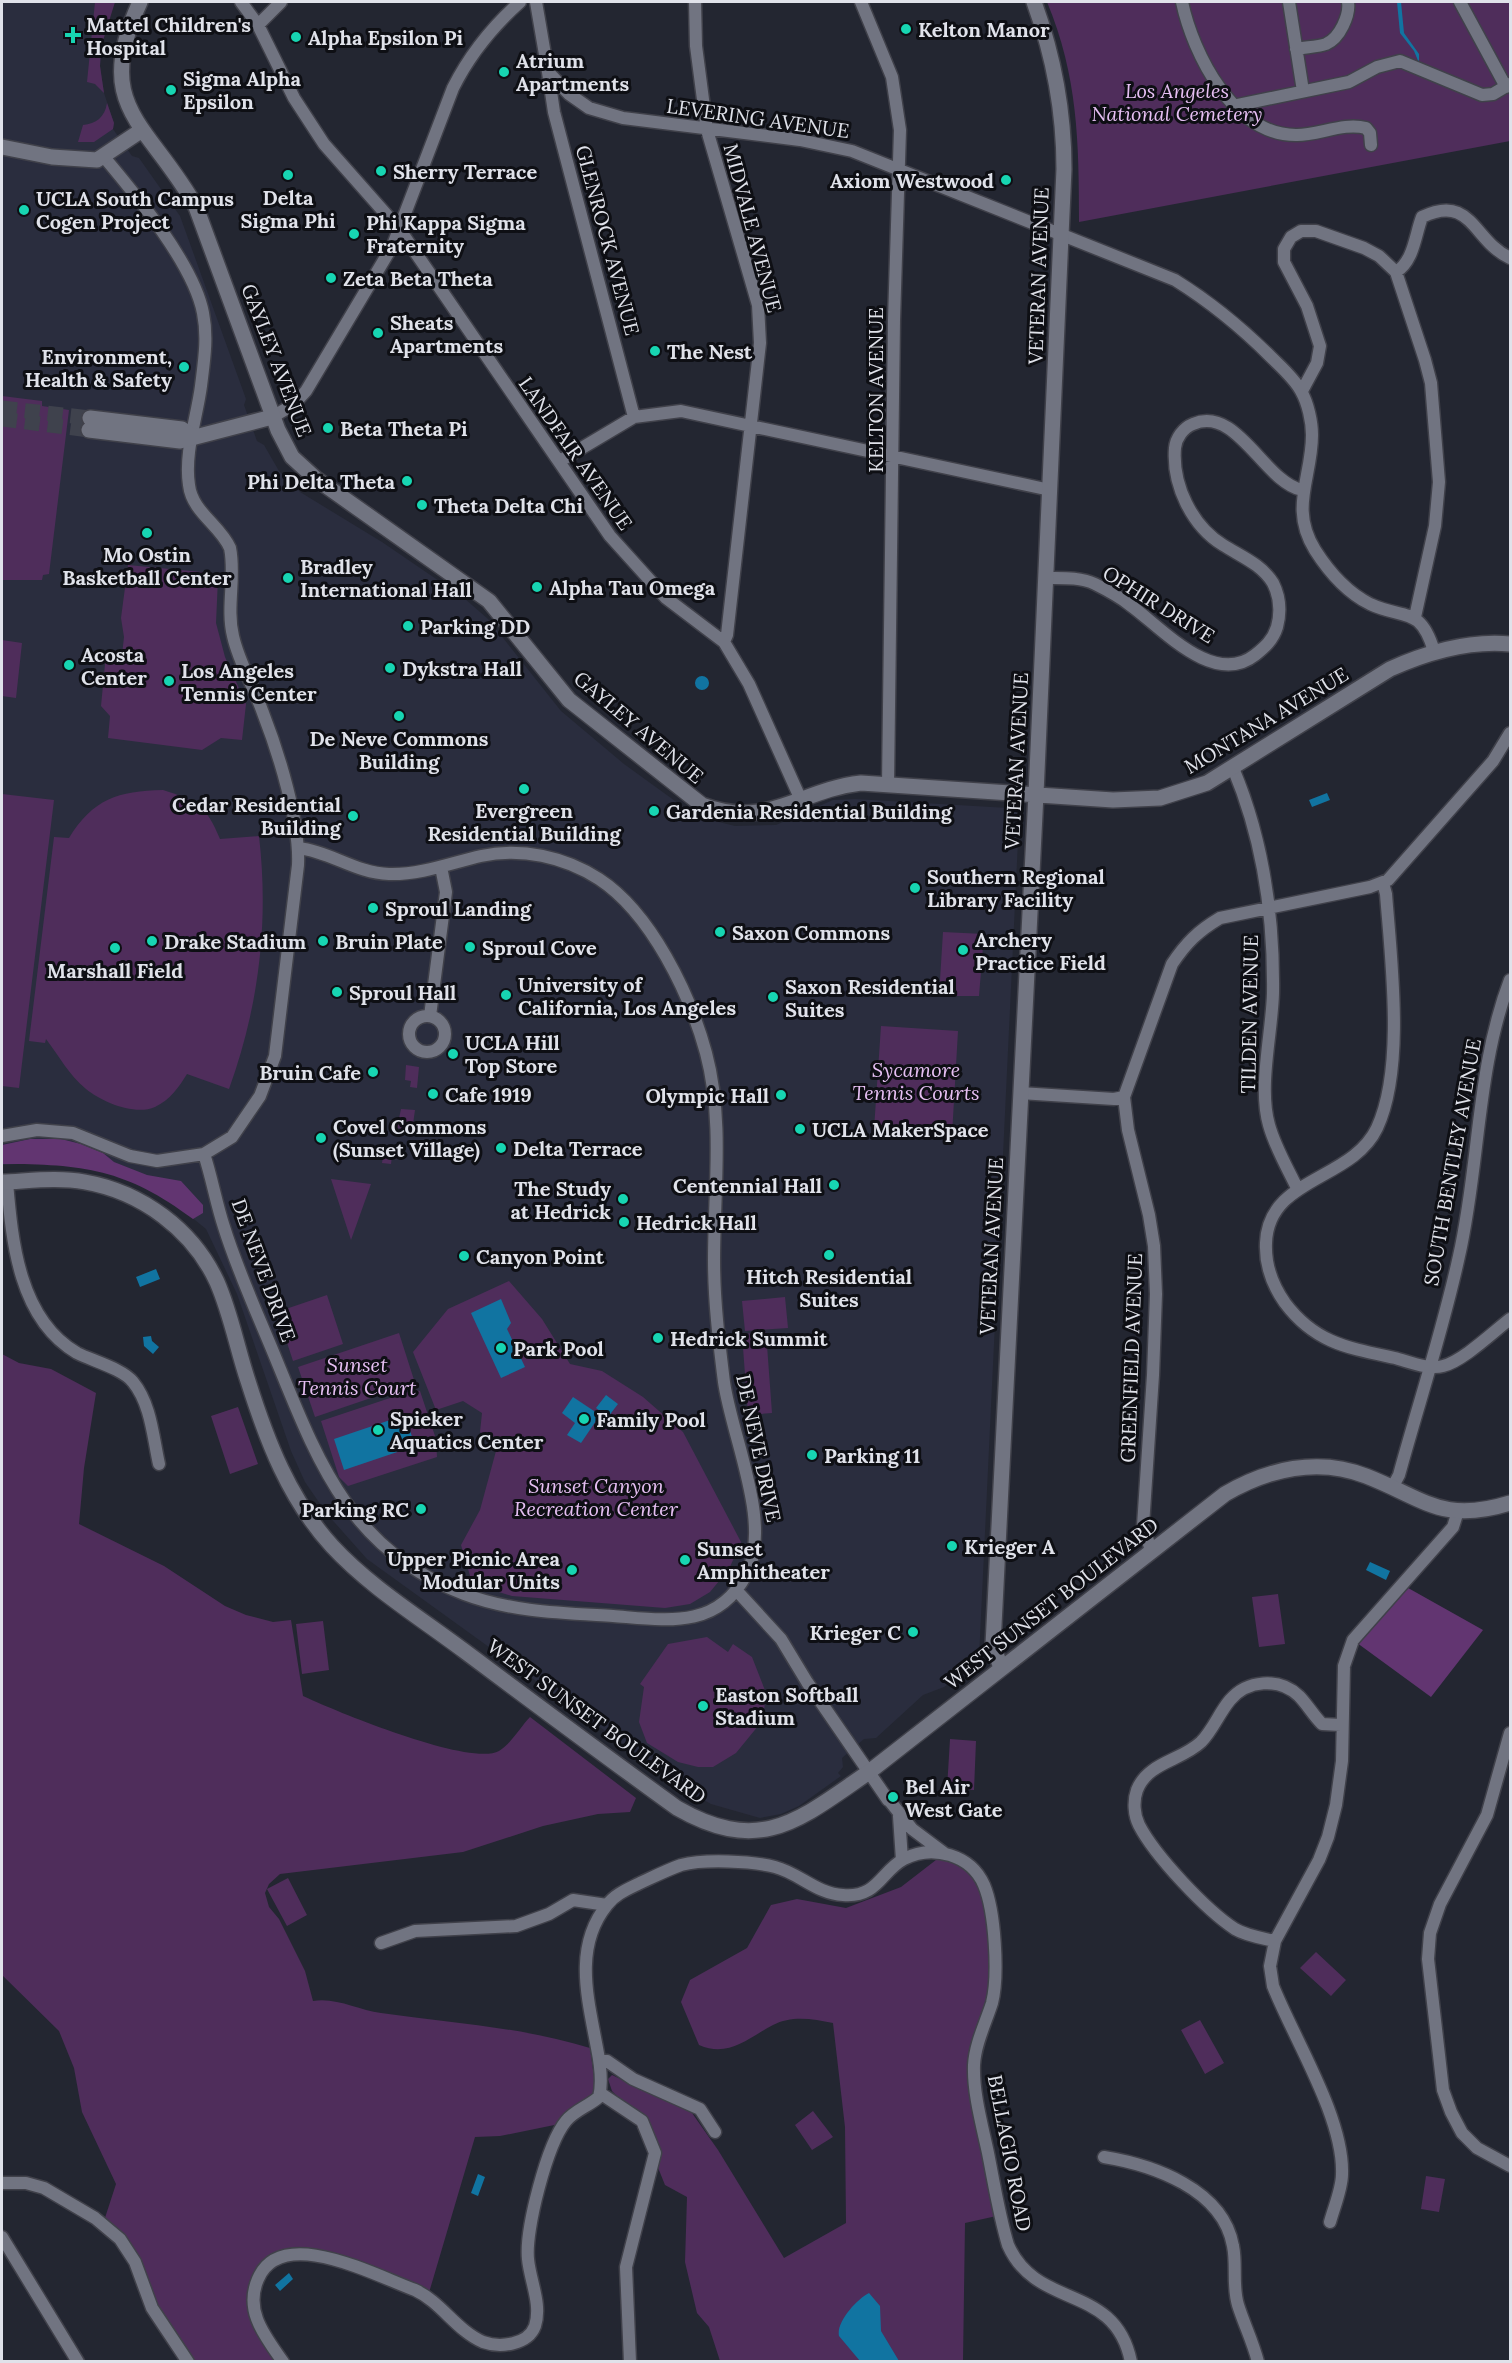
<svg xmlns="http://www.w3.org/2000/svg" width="1512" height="2363" font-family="Lora,serif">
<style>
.built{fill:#2a2d3e}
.green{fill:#4f2d5b}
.forest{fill:#623571}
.water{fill:#1174a1}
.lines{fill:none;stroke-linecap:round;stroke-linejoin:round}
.secondary-tunnel{stroke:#3f424d;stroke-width:15;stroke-dasharray:15 8;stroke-linecap:butt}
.street-casing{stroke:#40414a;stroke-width:15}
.secondary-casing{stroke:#40414a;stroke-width:18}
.street{stroke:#717481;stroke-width:12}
.secondary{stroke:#717481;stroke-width:15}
.poi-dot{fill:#17d5b2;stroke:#0e0f14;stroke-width:2}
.labels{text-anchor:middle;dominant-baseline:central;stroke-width:6;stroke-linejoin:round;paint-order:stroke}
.poi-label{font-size:20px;font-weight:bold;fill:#e0e2ea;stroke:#0e0f14;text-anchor:start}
.park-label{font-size:20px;font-style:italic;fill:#e6bff3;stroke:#0e0f14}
.street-label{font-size:20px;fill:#e0e2ea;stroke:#0e0f14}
</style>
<rect width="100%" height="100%" fill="#232631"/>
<path class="built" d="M2 2H115L104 32 100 66 104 93 114 123 113 129 132 156 139 158 180 216 246 399 244 405 257 441 264 445 279 471 300 492 382 542 464 598 488 619 561 711 624 764 682 806 703 818 735 826 776 825 833 800 855 799 1008 808 1017 813 1019 820 979 1658 974 1667 944 1687 923 1695 876 1738 864 1739 842 1758 843 1767 838 1773 841 1776 799 1806 781 1814 760 1818 711 1804 690 1792 367 1559 327 1514 305 1482 291 1451 237 1294 206 1229 168 1198 125 1176 84 1165 53 1162 2 1165Z"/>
<path class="green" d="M95 2H115L101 47 100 66 104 93 95 84 87 82Z
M1047 2H1510V141L1079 222C1079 143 1078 76 1047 2Z
M107 103 114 123 113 129 94 142H78L83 125C96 124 105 117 107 103Z
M2 396 42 401V406L69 410 49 574 43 575 42 580H2Z
M128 565 212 573 218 578 216 623 225 657 246 704 242 740 221 738 202 750 108 738 110 716 101 706 106 654 122 655 124 637 121 618Z
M2 640 22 643 16 698 2 696Z
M163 790C197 801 206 805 220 839L259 836C269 923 259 1006 229 1089L187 1074C179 1087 170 1100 155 1107 135 1116 102 1102 86 1089 69 1075 59 1056 46 1039L45 1043 29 1041 54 837 69 838C93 799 118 791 163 790Z
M2 794 54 800 19 1088 2 1086Z
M943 932 984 934 979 996H939Z
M881 1026 958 1031 952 1135 874 1129Z
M406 1065 419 1067 417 1088 410 1087 411 1081 405 1080Z
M401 1109 415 1110 413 1124 404 1123 403 1129 397 1128Z
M390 1148 396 1149V1156H392L391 1164 382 1163 384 1150 389 1151Z
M331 1179 371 1184 351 1240Z
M509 1281 542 1319 570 1364 602 1371 643 1397 683 1432 741 1542 729 1569 710 1592 690 1604 665 1608 512 1596 486 1588 471 1579 461 1545 480 1510 496 1451 480 1432 482 1413 463 1401 436 1410 413 1352 448 1309Z
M327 1295 343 1344 293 1361 277 1312Z
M785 1297 788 1328 745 1331 742 1301Z
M766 1332 772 1413 748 1415 742 1334Z
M399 1333 415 1383 315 1417 298 1367Z
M2 1354 19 1363 51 1369 96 1393 84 1468 79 1524 164 1566 225 1606 246 1615 273 1622 291 1620 303 1696C335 1711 470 1767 499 1751 511 1744 521 1726 530 1717L636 1798 630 1812 598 1814 543 1826 463 1852 280 1874 269 1884 265 1893 269 1907 279 1919 305 1971 313 2001C336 1997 358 2010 381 2013 451 2023 522 2027 590 2048L597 2099 564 2123 500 2136 475 2137 428 2296 308 2254 264 2267 254 2314 283 2361H188L139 2273 103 2224 116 2184 82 2112 74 2068 59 2031 2 1975Z
M414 1390 420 1391 436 1439 437 1457 348 1486 339 1477 321 1421Z
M238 1407 258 1464 230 1474 211 1416Z
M1278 1594 1285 1644 1259 1647 1252 1597Z
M323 1621 329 1670 302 1674 296 1624Z
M707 1637 728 1652 733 1644 752 1657 766 1693 763 1720 736 1753 713 1767H698L678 1762 647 1743 639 1722 644 1687 640 1684 668 1644Z
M950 1739 976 1741 974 1790 947 1789Z
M945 1853 965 1861 985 1888 996 1979 974 2061 1001 2215 965 2223 963 2361H720L709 2327 697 2313 685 2262 687 2197 665 2185 638 2118 612 2091 608 2079 612 2075 692 2113 718 2150 784 2258 846 2223 845 2127 833 2023C813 2019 792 2015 773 2025 748 2038 729 2058 699 2045L681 2002 690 1980 747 1948 771 1905 797 1899 846 1908 901 1887Z
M288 1878 307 1915 287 1926 267 1889Z
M1316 1952 1346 1980 1331 1996 1300 1968Z
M1200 2020 1224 2063 1205 2074 1181 2030Z
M813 2111 833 2137 812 2150 795 2125Z
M1426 2176 1445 2179 1439 2212 1421 2209Z"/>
<path class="forest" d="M30 1139H61L81 1144 103 1153 114 1162 147 1175 181 1181 203 1205V1213L193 1219C126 1169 83 1164 2 1164V1145Z
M1401 1584 1483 1630 1431 1697 1353 1640Z"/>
<path class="water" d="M1397 2H1401L1404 33 1419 54V63L1414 51 1400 33Z
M695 683a7 7 0 1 1 14 0a7 7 0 1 1-14 0Z
M1327 793 1330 800 1312 807 1309 800Z
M156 1269 160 1279 140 1287 136 1277Z
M501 1299 511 1323 507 1329 525 1367 501 1378 471 1313Z
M151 1336 152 1341 159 1347 153 1354 144 1346 143 1337Z
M606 1395 618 1404 608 1417 596 1408Z
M573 1397 600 1415 581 1443 567 1435 575 1423 562 1413Z
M405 1415 415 1446 344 1470 334 1439Z
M1370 1562 1390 1571 1386 1580 1366 1570Z
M478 2174 485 2177 478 2196 471 2193Z
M289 2273 293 2279 280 2291 275 2285Z
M869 2293 880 2306 881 2331 899 2361H860L839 2336C836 2322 857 2299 869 2293Z"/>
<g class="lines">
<path class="secondary-tunnel" d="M2 408 90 418
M2 419 89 430"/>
<g class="street-casing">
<path id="street" d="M241 2 258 25 294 98 324 144 400 230 610 536 666 598 724 642 749 684 801 800
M536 2 548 72 569 94 589 108 623 118 800 140 852 151 1175 280C1212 303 1240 326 1271 357 1281 367 1294 378 1301 391 1308 403 1312 422 1312 435 1312 478 1289 508 1315 550 1329 572 1346 592 1370 604 1404 620 1420 605 1434 651
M695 2 696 46 707 130 758 305 760 343 727 635 724 642
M861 2 892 77 900 130 894 320 888 785
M1182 2C1193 54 1234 136 1297 135 1319 135 1344 122 1366 128L1370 133 1371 145
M1289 2 1303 91
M1460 2 1506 87
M258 25 281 2
M1296 49C1305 47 1318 47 1326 44 1340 38 1350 15 1348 2
M548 72 554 112 634 417
M1233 106 1349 82 1377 67 1400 61 1482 95 1493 94 1510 84
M1396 272C1414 261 1415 235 1422 217 1472 193 1473 241 1510 258
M1302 391 1317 363 1320 346 1307 306 1284 262V249L1291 237 1301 231H1316L1364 248 1379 256 1396 272 1425 360 1431 383 1439 482 1435 526 1415 617
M272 417 293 405 306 391 393 245 453 88C470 54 492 27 520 2
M560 461 634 417 681 411 1050 490
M1046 578C1062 578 1081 577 1095 584 1107 590 1120 597 1130 605 1160 626 1213 688 1255 655 1265 647 1273 640 1277 627 1281 612 1280 597 1273 583 1261 564 1242 557 1223 545 1192 526 1172 485 1175 448 1176 438 1183 428 1193 424 1237 405 1264 482 1302 490
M1233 768C1263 839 1274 916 1273 993 1272 1033 1258 1087 1269 1125 1275 1147 1287 1167 1297 1188
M1383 883 1386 894C1391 960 1405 1068 1377 1128 1352 1181 1268 1177 1266 1243 1265 1265 1273 1286 1285 1303 1315 1343 1348 1348 1395 1358 1410 1362 1428 1370 1443 1366 1463 1361 1493 1332 1510 1319
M430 1016 446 892 441 867
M409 1034a18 18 0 1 1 36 0a18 18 0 1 1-36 0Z
M1020 1093 1114 1099 1124 1097 1172 964C1186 943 1198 931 1220 918L1370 887 1388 880 1493 761 1510 733
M1124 1097 1128 1130 1149 1215 1154 1246 1156 1294 1153 1375 1143 1526 1151 1550
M2 1136 37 1130 73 1133 130 1156 157 1161 204 1154 232 1137 260 1096 275 1056 298 865C300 822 279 754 263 713 254 687 239 663 233 636 226 607 236 577 230 548 220 525 192 512 189 485 184 453 197 417 201 386 204 361 208 338 203 313 194 265 136 195 104 157
M204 1154C212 1178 216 1203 224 1227 238 1272 258 1315 276 1359 318 1462 350 1550 464 1594 511 1612 563 1613 613 1616 665 1620 717 1630 746 1575 773 1525 732 1438 724 1382 719 1342 714 1301 714 1260 714 1192 724 1120 706 1053 690 994 651 913 599 879 565 857 521 847 481 856 451 863 420 875 389 874 356 873 331 852 299 848
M7 1182C12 1242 19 1319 77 1353 93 1361 123 1369 133 1382 151 1404 153 1437 159 1464
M1392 1488 1399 1475C1419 1402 1443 1330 1459 1256 1480 1164 1476 1069 1510 980
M737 1591 781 1639 807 1682 888 1800
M1510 1733 1487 1815 1440 1904 1430 1933 1428 1959 1443 2090 1451 2112 1462 2133 1477 2148 1510 2166
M889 1800 912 1829 944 1853
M899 1816 902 1860
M1275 1941C1262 1938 1247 1936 1235 1929 1206 1910 1155 1856 1139 1825 1134 1815 1133 1801 1137 1790 1148 1762 1181 1761 1201 1742 1213 1730 1219 1713 1230 1700 1247 1680 1279 1677 1299 1696 1307 1704 1313 1715 1322 1724L1341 1725
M381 1943 415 1931 516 1926 549 1914 573 1900 607 1905
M599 2060 607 2061 633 2079 700 2109 715 2132
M600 2093 642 2121 655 2153 626 2267 630 2362
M1104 2157C1153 2165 1223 2189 1233 2246 1237 2265 1232 2285 1238 2305 1244 2324 1253 2342 1258 2362
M2 2183H26L44 2188 95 2218 120 2239 135 2262 152 2308 188 2362
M1330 2222C1334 2207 1342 2189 1342 2174 1344 2118 1294 2039 1273 1986L1270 1966 1275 1941 1319 1860 1328 1837 1336 1805 1342 1761 1344 1666 1353 1640 1453 1527 1458 1511
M2 2237 78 2362
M283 2362C265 2336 244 2311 258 2279 281 2224 376 2276 415 2290 441 2302 457 2331 483 2342 500 2348 528 2345 535 2326 542 2304 530 2281 528 2259 525 2230 547 2144 566 2121 575 2110 589 2106 599 2097 603 2082 600 2063 597 2048 588 1999 573 1947 607 1905 615 1894 628 1889 640 1883 653 1877 667 1870 681 1865 704 1859 752 1861 775 1867 799 1873 817 1894 843 1895 878 1898 881 1871 904 1859 933 1844 971 1855 984 1885 995 1911 999 1975 992 2003 986 2022 975 2044 974 2065 973 2093 982 2125 988 2153 994 2183 999 2215 1008 2245 1037 2311 1115 2282 1131 2362"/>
</g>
<g class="secondary-casing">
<path id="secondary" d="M140 2C91 108 149 123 196 207L278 430 292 457 315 478 489 601 569 700 702 805C768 830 799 790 861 783L1113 800 1160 798 1207 783 1390 669C1428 652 1468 640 1510 644
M2 147 52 157 97 160 142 130
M90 418 182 429 193 437
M89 430 180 441 272 417
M2 1182C29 1181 58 1177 85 1182 142 1192 193 1230 217 1282 231 1314 237 1348 248 1381 267 1441 289 1499 332 1546 370 1587 419 1617 463 1650 534 1703 605 1756 677 1808 761 1856 799 1820 869 1772L1225 1494C1268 1469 1318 1457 1366 1476 1425 1499 1442 1524 1510 1503
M1001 1668 993 1645 1036 794 1064 169C1064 111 1054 57 1034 2"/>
</g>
<use href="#street" class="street"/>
<use href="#secondary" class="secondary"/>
</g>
<g class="poi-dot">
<circle cx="906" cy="29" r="6"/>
<path d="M70 26h6v6h6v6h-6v6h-6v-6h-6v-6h6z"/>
<circle cx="296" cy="37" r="6"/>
<circle cx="504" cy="72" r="6"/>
<circle cx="171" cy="90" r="6"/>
<circle cx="381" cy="171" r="6"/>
<circle cx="288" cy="175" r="6"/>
<circle cx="1006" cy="180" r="6"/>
<circle cx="24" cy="210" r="6"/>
<circle cx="354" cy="234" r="6"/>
<circle cx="331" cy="278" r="6"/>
<circle cx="378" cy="333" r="6"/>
<circle cx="655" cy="351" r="6"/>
<circle cx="184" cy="367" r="6"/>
<circle cx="328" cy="428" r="6"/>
<circle cx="407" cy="481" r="6"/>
<circle cx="422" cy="505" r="6"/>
<circle cx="147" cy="533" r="6"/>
<circle cx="288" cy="578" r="6"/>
<circle cx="537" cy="587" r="6"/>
<circle cx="408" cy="626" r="6"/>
<circle cx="69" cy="665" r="6"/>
<circle cx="390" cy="668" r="6"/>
<circle cx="169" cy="681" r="6"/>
<circle cx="399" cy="716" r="6"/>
<circle cx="524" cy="789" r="6"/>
<circle cx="654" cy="811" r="6"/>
<circle cx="353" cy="816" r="6"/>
<circle cx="915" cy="888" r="6"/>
<circle cx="373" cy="908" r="6"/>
<circle cx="720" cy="932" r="6"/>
<circle cx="152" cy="941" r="6"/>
<circle cx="323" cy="941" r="6"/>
<circle cx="470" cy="947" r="6"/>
<circle cx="115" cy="948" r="6"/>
<circle cx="963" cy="950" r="6"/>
<circle cx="337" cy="992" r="6"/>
<circle cx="506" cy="995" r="6"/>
<circle cx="773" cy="997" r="6"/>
<circle cx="453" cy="1054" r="6"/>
<circle cx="373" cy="1072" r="6"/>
<circle cx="433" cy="1094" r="6"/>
<circle cx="781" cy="1095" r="6"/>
<circle cx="800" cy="1129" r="6"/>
<circle cx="321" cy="1138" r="6"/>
<circle cx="501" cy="1148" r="6"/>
<circle cx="834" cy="1185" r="6"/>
<circle cx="623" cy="1199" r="6"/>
<circle cx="624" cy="1222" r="6"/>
<circle cx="829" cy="1255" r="6"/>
<circle cx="464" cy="1256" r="6"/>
<circle cx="658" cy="1338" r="6"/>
<circle cx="501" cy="1348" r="6"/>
<circle cx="584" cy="1419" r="6"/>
<circle cx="378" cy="1430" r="6"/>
<circle cx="812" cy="1455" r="6"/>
<circle cx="421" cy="1509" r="6"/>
<circle cx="952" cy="1546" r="6"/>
<circle cx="685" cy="1560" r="6"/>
<circle cx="572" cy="1570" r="6"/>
<circle cx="913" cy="1632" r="6"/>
<circle cx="703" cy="1706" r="6"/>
<circle cx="893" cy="1797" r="6"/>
</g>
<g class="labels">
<g class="poi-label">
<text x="86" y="24">Mattel Children's<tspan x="86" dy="23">Hospital</tspan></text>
<text x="918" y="29">Kelton Manor</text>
<text x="308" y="37">Alpha Epsilon Pi</text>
<text x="516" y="60">Atrium<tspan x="516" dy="23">Apartments</tspan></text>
<text x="183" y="78">Sigma Alpha<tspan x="183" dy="23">Epsilon</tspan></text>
<text x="393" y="171">Sherry Terrace</text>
<text x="994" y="180" text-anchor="end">Axiom Westwood</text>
<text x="288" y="197" text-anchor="middle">Delta<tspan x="288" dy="23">Sigma Phi</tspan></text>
<text x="36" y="198">UCLA South Campus<tspan x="36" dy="23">Cogen Project</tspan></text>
<text x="366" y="222">Phi Kappa Sigma<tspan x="366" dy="23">Fraternity</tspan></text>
<text x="343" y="278">Zeta Beta Theta</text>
<text x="390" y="322">Sheats<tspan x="390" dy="23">Apartments</tspan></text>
<text x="667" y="351">The Nest</text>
<text x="172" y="356" text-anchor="end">Environment,<tspan x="172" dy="23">Health &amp; Safety</tspan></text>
<text x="340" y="428">Beta Theta Pi</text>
<text x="395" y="481" text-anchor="end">Phi Delta Theta</text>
<text x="434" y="505">Theta Delta Chi</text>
<text x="147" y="554" text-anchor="middle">Mo Ostin<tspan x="147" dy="23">Basketball Center</tspan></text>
<text x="300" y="566">Bradley<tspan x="300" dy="23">International Hall</tspan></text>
<text x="549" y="587">Alpha Tau Omega</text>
<text x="420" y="626">Parking DD</text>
<text x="81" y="654">Acosta<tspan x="81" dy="23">Center</tspan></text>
<text x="402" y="668">Dykstra Hall</text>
<text x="181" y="670">Los Angeles<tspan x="181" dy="23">Tennis Center</tspan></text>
<text x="399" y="738" text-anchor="middle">De Neve Commons<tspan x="399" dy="23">Building</tspan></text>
<text x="341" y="804" text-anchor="end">Cedar Residential<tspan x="341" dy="23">Building</tspan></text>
<text x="524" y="810" text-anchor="middle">Evergreen<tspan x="524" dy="23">Residential Building</tspan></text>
<text x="666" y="811">Gardenia Residential Building</text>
<text x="927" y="876">Southern Regional<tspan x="927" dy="23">Library Facility</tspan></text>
<text x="385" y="908">Sproul Landing</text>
<text x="732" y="932">Saxon Commons</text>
<text x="975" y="939">Archery<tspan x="975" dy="23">Practice Field</tspan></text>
<text x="164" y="941">Drake Stadium</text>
<text x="335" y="941">Bruin Plate</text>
<text x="482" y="947">Sproul Cove</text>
<text x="115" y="970" text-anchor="middle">Marshall Field</text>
<text x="518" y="984">University of<tspan x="518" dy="23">California, Los Angeles</tspan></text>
<text x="785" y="986">Saxon Residential<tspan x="785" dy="23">Suites</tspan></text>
<text x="349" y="992">Sproul Hall</text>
<text x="465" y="1042">UCLA Hill<tspan x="465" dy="23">Top Store</tspan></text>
<text x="361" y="1072" text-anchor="end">Bruin Cafe</text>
<text x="445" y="1094">Cafe 1919</text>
<text x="769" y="1095" text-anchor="end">Olympic Hall</text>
<text x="333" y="1126">Covel Commons<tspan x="333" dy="23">(Sunset Village)</tspan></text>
<text x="812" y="1129">UCLA MakerSpace</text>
<text x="513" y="1148">Delta Terrace</text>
<text x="822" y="1185" text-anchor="end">Centennial Hall</text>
<text x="611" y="1188" text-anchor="end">The Study<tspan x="611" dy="23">at Hedrick</tspan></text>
<text x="636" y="1222">Hedrick Hall</text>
<text x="476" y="1256">Canyon Point</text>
<text x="829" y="1276" text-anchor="middle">Hitch Residential<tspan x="829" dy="23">Suites</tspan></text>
<text x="670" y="1338">Hedrick Summit</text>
<text x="513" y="1348">Park Pool</text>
<text x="390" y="1418">Spieker<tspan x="390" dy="23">Aquatics Center</tspan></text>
<text x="596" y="1419">Family Pool</text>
<text x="824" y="1455">Parking 11</text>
<text x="409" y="1509" text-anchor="end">Parking RC</text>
<text x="964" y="1546">Krieger A</text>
<text x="697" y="1548">Sunset<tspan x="697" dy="23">Amphitheater</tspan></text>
<text x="560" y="1558" text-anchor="end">Upper Picnic Area<tspan x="560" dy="23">Modular Units</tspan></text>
<text x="901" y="1632" text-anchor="end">Krieger C</text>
<text x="715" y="1694">Easton Softball<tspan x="715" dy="23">Stadium</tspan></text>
<text x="905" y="1786">Bel Air<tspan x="905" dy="23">West Gate</tspan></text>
</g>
<g class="park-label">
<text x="1177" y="90">Los Angeles<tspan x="1177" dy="23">National Cemetery</tspan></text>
<text x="916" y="1069">Sycamore<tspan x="916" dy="23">Tennis Courts</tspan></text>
<text x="357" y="1364">Sunset<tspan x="357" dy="23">Tennis Court</tspan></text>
<text x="596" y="1485">Sunset Canyon<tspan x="596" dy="23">Recreation Center</tspan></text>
</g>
<g class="street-label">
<text transform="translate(758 118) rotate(8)">LEVERING AVENUE</text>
<text transform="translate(753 228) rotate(75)">MIDVALE AVENUE</text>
<text transform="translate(608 240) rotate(75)">GLENROCK AVENUE</text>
<text transform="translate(1038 276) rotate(-88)">VETERAN AVENUE</text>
<text transform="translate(277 360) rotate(69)">GAYLEY AVENUE</text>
<text transform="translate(875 390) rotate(-90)">KELTON AVENUE</text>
<text transform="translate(576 453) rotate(55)">LANDFAIR AVENUE</text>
<text transform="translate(1159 604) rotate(32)">OPHIR DRIVE</text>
<text transform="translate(1266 720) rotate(-31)">MONTANA AVENUE</text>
<text transform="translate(639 727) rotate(40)">GAYLEY AVENUE</text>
<text transform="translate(1016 761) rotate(-87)">VETERAN AVENUE</text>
<text transform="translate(1249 1014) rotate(-89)">TILDEN AVENUE</text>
<text transform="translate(1452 1162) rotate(-80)">SOUTH BENTLEY AVENUE</text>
<text transform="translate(991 1246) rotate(-87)">VETERAN AVENUE</text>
<text transform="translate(264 1270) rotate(70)">DE NEVE DRIVE</text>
<text transform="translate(1131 1358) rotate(-88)">GREENFIELD AVENUE</text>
<text transform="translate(759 1448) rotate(78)">DE NEVE DRIVE</text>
<text transform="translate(1051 1603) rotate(-38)">WEST SUNSET BOULEVARD</text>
<text transform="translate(597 1721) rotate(36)">WEST SUNSET BOULEVARD</text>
<text transform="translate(1010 2153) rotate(79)">BELLAGIO ROAD</text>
</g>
</g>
<rect width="1512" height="2363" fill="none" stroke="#e0e2ea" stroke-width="6"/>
</svg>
